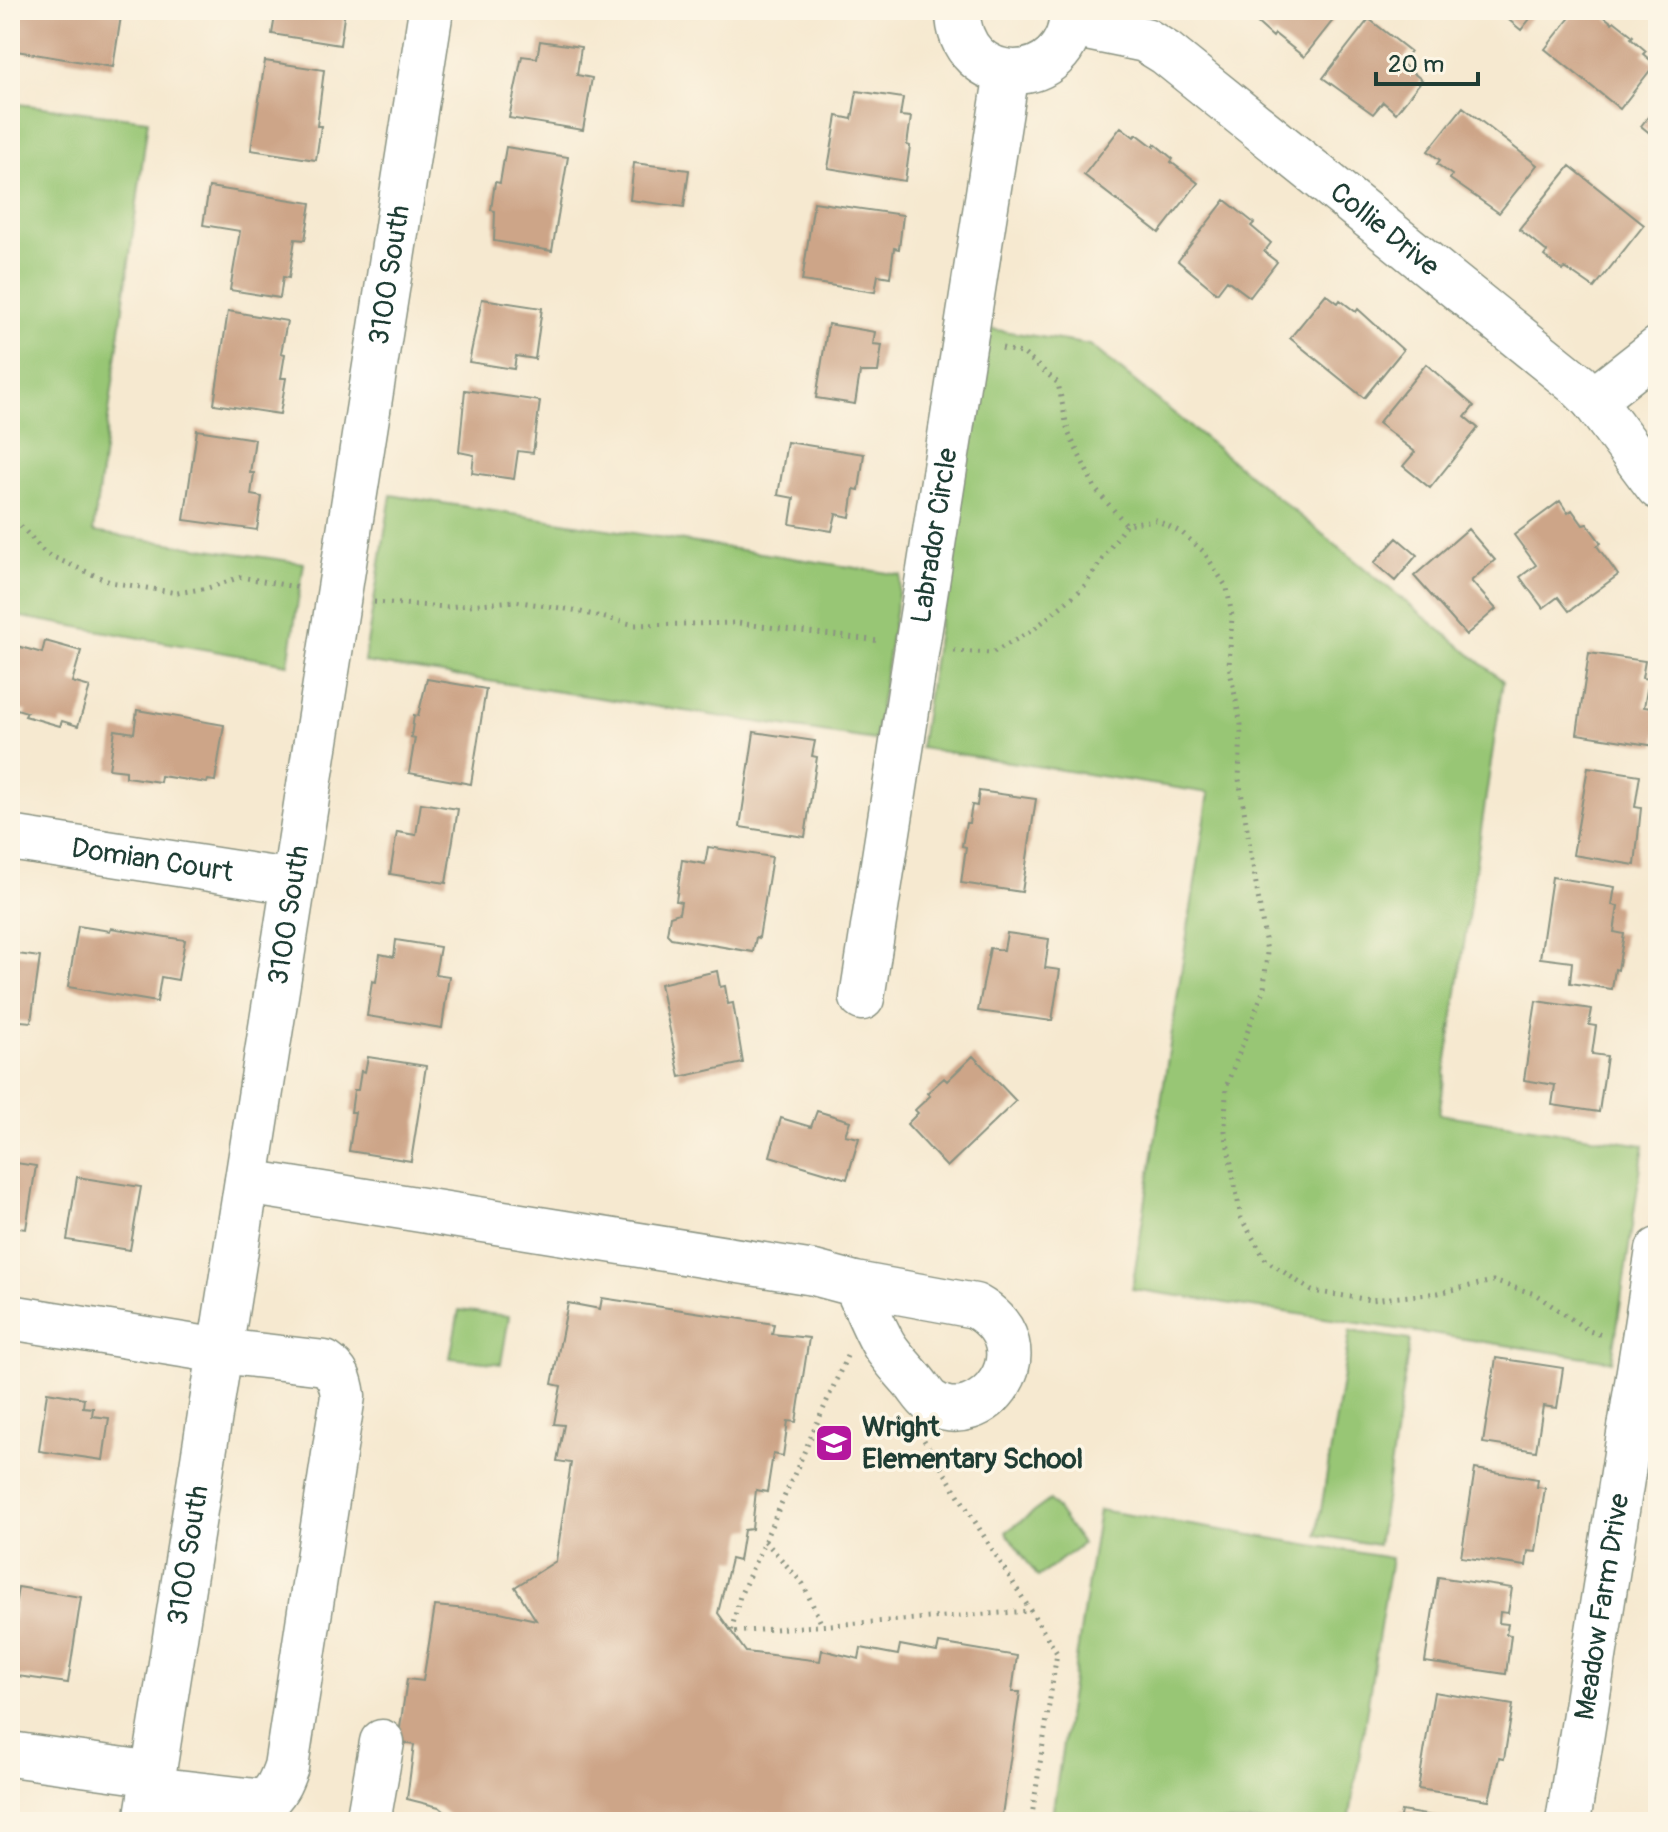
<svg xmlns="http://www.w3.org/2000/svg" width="1668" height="1832" font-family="Pangolin,sans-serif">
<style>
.green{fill:#98c674;stroke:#5c8254;stroke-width:2}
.building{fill:#cda588}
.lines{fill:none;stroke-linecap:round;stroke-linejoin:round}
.minor-casing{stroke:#8a9382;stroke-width:47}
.major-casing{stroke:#8a9382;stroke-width:47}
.path{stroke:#8a9382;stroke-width:5;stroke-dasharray:2 6;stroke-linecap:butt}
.minor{stroke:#fff;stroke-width:44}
.major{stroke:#fff;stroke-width:44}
.labels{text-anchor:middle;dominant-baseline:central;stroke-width:7;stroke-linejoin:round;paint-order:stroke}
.street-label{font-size:28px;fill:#1f3d34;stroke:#fcf5e5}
.poi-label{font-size:28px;font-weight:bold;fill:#1f3d34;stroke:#fcf5e5;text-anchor:start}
</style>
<rect width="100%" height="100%" fill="#fcf5e5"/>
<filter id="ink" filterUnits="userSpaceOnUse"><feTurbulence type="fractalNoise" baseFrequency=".0125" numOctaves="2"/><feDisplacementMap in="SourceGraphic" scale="16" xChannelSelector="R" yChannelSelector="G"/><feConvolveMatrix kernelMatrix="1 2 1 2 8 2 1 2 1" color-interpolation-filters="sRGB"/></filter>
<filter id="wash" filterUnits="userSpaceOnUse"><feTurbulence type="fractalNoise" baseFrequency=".006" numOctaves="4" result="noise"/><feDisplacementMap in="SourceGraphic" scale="32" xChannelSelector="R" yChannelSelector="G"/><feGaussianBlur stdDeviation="1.8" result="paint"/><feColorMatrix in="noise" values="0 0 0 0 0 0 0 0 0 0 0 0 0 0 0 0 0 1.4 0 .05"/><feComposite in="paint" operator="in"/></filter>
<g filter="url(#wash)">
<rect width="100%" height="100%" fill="#f6e9d0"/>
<path class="green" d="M10 103 148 120 93 532 304 563 288 664 10 615Z
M984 328 1090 345 1503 681 1439 1114 1644 1145 1612 1361 1132 1289 1209 793 920 748Z
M391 495 901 575 875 740 364 662Z
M459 1310 509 1316 501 1364 450 1358Z
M1350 1331 1410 1340 1378 1545 1317 1535Z
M1050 1500 1082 1544 1038 1577 1006 1532Z
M1099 1510 1391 1558 1349 1822H1051Z"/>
<g id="blocks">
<path class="building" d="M10 10H122L113 67 10 50Z
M276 10H345L340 45 272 34Z
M1243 10H1341L1304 57 1275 34 1273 37Z
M1497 10H1537L1521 30Z
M1576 10H1596L1612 23 1614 21 1633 36 1631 38 1646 51 1643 54 1655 64 1620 109 1545 49Z
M1369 19 1410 51 1401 63 1422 80 1396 113 1383 102 1373 114 1323 78Z
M540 41 581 47 577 75 592 78 583 130 509 118 522 56 537 58Z
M265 61 324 70 317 126H321L316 160 251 150Z
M857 91 903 98 900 116 911 117 907 145 910 146 905 181 828 168 837 116 852 119Z
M1658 104V140L1641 126Z
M1463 107 1537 165 1499 213 1450 179 1452 175 1437 164 1440 160 1428 151Z
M1121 127 1134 137 1137 134 1154 147 1155 144 1173 159 1171 162 1198 183 1159 233 1084 175Z
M506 147 568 157 552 251 494 241 495 211 491 210 495 182 500 183Z
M634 163 689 170 684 207 630 200Z
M1570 166 1644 225 1594 288 1565 268 1563 271 1544 256 1547 252 1519 229Z
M209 187 311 203 305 240 295 239 289 278 283 277 280 298 230 290 240 231 203 225Z
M1225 200 1254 223 1251 226 1271 243 1264 252 1277 262 1250 297 1227 280 1217 293 1178 261Z
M814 202 903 215 899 249 894 248 890 277 878 275 875 292 802 281Z
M1326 294 1338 303 1340 300 1356 312 1358 309 1403 350 1364 398 1290 338Z
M482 299 542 308 535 359 516 356 514 369 469 362Z
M228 311 287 321 281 353 285 354 281 378H286L280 414 214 404Z
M828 324 875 332 873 344 882 345 878 372H860L855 404 816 398Z
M1426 364 1474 406 1465 417 1478 428 1430 488 1403 466 1415 452 1378 423Z
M465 390 540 401 533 453 518 451 514 479 472 473 474 455 459 452Z
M197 430 255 439 250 473H254L251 495 262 497 257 530 184 520Z
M787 442 864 454 859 490 854 489 850 517 836 514 832 531 790 524 794 498 778 495Z
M1560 501 1568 513 1572 510 1583 525 1587 524 1601 543 1597 546 1618 575 1569 611 1558 597 1543 608 1520 577 1536 565 1514 535Z
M1468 529 1495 560 1471 581 1496 609 1466 635 1414 576Z
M1397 538 1417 555 1395 581 1374 563Z
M45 641 81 651 72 682 90 687 78 726 62 721 60 726 25 716 27 712 10 707V644L42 653Z
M1589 653 1645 661 1642 678 1649 679 1644 707 1658 709 1656 746 1577 734Z
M427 679 486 689 471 784 409 773 415 738 411 737 414 715 418 716Z
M137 710 224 725 215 781 208 780 207 783 161 776 160 782 126 777V771L109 769 115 730 134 733Z
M754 732 815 741 812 756 817 757 805 837 740 827Z
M1588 767 1640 775 1635 807 1641 808 1635 865 1573 855Z
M979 791 1036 799 1022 892 961 883 966 847 962 846 966 823H969L972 805 977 806Z
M421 803 458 809 446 883 390 874 397 832 416 835Z
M708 847 772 857 759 938 756 937 753 952 671 938 667 934 670 916 679 913 681 902 676 901 682 860 705 864Z
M1552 877 1615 887 1612 905 1618 906 1614 932 1624 934 1618 970 1615 969 1612 989 1570 983 1572 962 1540 958Z
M78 926 110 931 111 928 185 940 178 980 161 977 157 1002 68 987Z
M1007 933 1049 939 1045 968 1060 970 1052 1021 978 1011 990 948 1004 950Z
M396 940 440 947 435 974 449 976 442 1028 367 1016 372 981 376 982 380 954 394 957Z
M10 953 40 957 31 1022 10 1020Z
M717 971 720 987 725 986 728 1004 733 1003 743 1063 680 1077 660 984Z
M1536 1001 1592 1009 1589 1025 1596 1026 1592 1054 1607 1056 1599 1112 1552 1105 1555 1085 1524 1080Z
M973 1056 1016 1101 947 1167 907 1124 918 1113 915 1110 930 1096 927 1093 944 1078 947 1081Z
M368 1057 426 1066 411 1161 349 1151 355 1112H351L354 1090H358L361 1071 365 1072Z
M817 1111 850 1121 845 1135 859 1138 847 1179 770 1156 781 1118 811 1127Z
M10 1162 36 1166 26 1229 10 1227Z
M77 1177 141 1187 130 1250 67 1240Z
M602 1298 774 1324 772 1334 809 1338 796 1422 788 1421 783 1456 773 1454 767 1492 756 1490 752 1529 744 1530 739 1561 731 1559 718 1613 746 1652 820 1661 822 1650 859 1659 861 1648 898 1655 900 1645 937 1652 939 1643 1017 1656 1012 1692H1020L1001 1822H457L439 1807 407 1799 414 1745 398 1742 407 1679 423 1681 435 1606 500 1612 536 1620 515 1587 556 1561 571 1463 557 1461 564 1425 554 1424 561 1386 552 1384 568 1303 600 1309Z
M1496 1358 1563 1368 1557 1408 1543 1406 1536 1451 1483 1443Z
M47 1392 84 1398 83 1407 93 1408 92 1416 109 1418 103 1460 39 1451Z
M1475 1469 1538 1479 1537 1487 1545 1488 1536 1552 1528 1551 1526 1566 1461 1557Z
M1438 1577 1512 1588 1508 1613 1500 1612 1499 1623 1508 1624 1506 1634 1511 1635 1506 1674 1425 1662Z
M18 1587 81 1597 68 1683 10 1675V1637Z
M1434 1692 1513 1705 1504 1759 1499 1758 1489 1800 1418 1789Z
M1652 1786 1658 1787V1822H1647Z
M1401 1811 1457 1820V1822H1399Z"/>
</g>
</g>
<g filter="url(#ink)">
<use href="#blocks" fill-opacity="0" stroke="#8a9382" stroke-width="2"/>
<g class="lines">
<g class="minor-casing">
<g id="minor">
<path d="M958 10C957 92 1072 93 1072 10"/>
<path id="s1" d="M1072 25 1145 40 1166 53 1578 385 1593 400 1658 487"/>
<path d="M1593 400 1658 349"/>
<path id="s2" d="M10 838 294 882"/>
<path id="s3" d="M862 998 1007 72"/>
<path d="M247 1182 814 1273 855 1284C865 1304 873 1326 884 1345 892 1358 905 1371 915 1383 920 1389 925 1398 931 1402 980 1436 1051 1348 975 1306L855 1284"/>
<path d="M10 1317 220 1351 325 1363C338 1372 341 1381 343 1396L286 1767C281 1781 276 1793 264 1802L152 1789"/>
<path d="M10 1754 154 1774"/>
<path d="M368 1822 382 1742"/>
<path id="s4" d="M1568 1822 1658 1250"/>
</g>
</g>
<g class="major-casing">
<g id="major">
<path id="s5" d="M146 1822 431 10"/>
</g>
</g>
<path class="path" d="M1002 348 1024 354 1058 383 1068 432 1096 490 1126 524
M10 514 46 554 110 582 177 593 208 588 241 577 301 588
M374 602 446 607 514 601 573 610 635 625 738 623 879 641
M954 651 992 653 1033 630 1083 588 1126 524 1156 520 1181 532 1204 552 1227 588 1232 616 1229 666 1241 725 1239 779 1267 952 1264 989 1226 1087 1225 1131 1241 1218 1266 1260 1312 1291 1371 1300 1438 1293 1493 1281 1535 1294 1589 1331 1605 1336
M847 1356 740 1596 731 1632 1030 1611
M924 1440 1057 1653 1031 1822
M765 1541 803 1584 822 1625"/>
<use href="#minor" class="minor"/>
<use href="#major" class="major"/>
</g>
</g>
<defs>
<g id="school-square" transform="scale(2)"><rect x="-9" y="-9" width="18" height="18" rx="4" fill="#b5179e" stroke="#fcf5e5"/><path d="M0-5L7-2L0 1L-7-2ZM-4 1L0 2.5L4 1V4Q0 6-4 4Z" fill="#fff"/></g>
</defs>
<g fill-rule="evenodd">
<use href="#school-square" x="834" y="1443"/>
</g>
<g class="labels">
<g class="street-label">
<text stroke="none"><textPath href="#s1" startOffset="380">Collie Drive</textPath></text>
<text stroke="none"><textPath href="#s5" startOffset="1566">3100 South</textPath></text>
<text stroke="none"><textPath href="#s3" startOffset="468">Labrador Circle</textPath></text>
<text stroke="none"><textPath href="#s2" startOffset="144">Domian Court</textPath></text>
<text stroke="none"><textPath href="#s5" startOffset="918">3100 South</textPath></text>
<text stroke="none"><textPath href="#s5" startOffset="270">3100 South</textPath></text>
<text stroke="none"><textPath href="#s4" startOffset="218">Meadow Farm Drive</textPath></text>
</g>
<g class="poi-label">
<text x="862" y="1427">Wright<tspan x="862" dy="32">Elementary School</tspan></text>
</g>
</g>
<rect width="1668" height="1832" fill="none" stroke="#fcf5e5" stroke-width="40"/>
<path d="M1376 72v12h102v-12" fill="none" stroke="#1f3d34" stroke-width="4"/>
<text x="1388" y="72" font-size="24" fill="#1f3d34" stroke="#fcf5e5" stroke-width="6" paint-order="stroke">20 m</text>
</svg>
